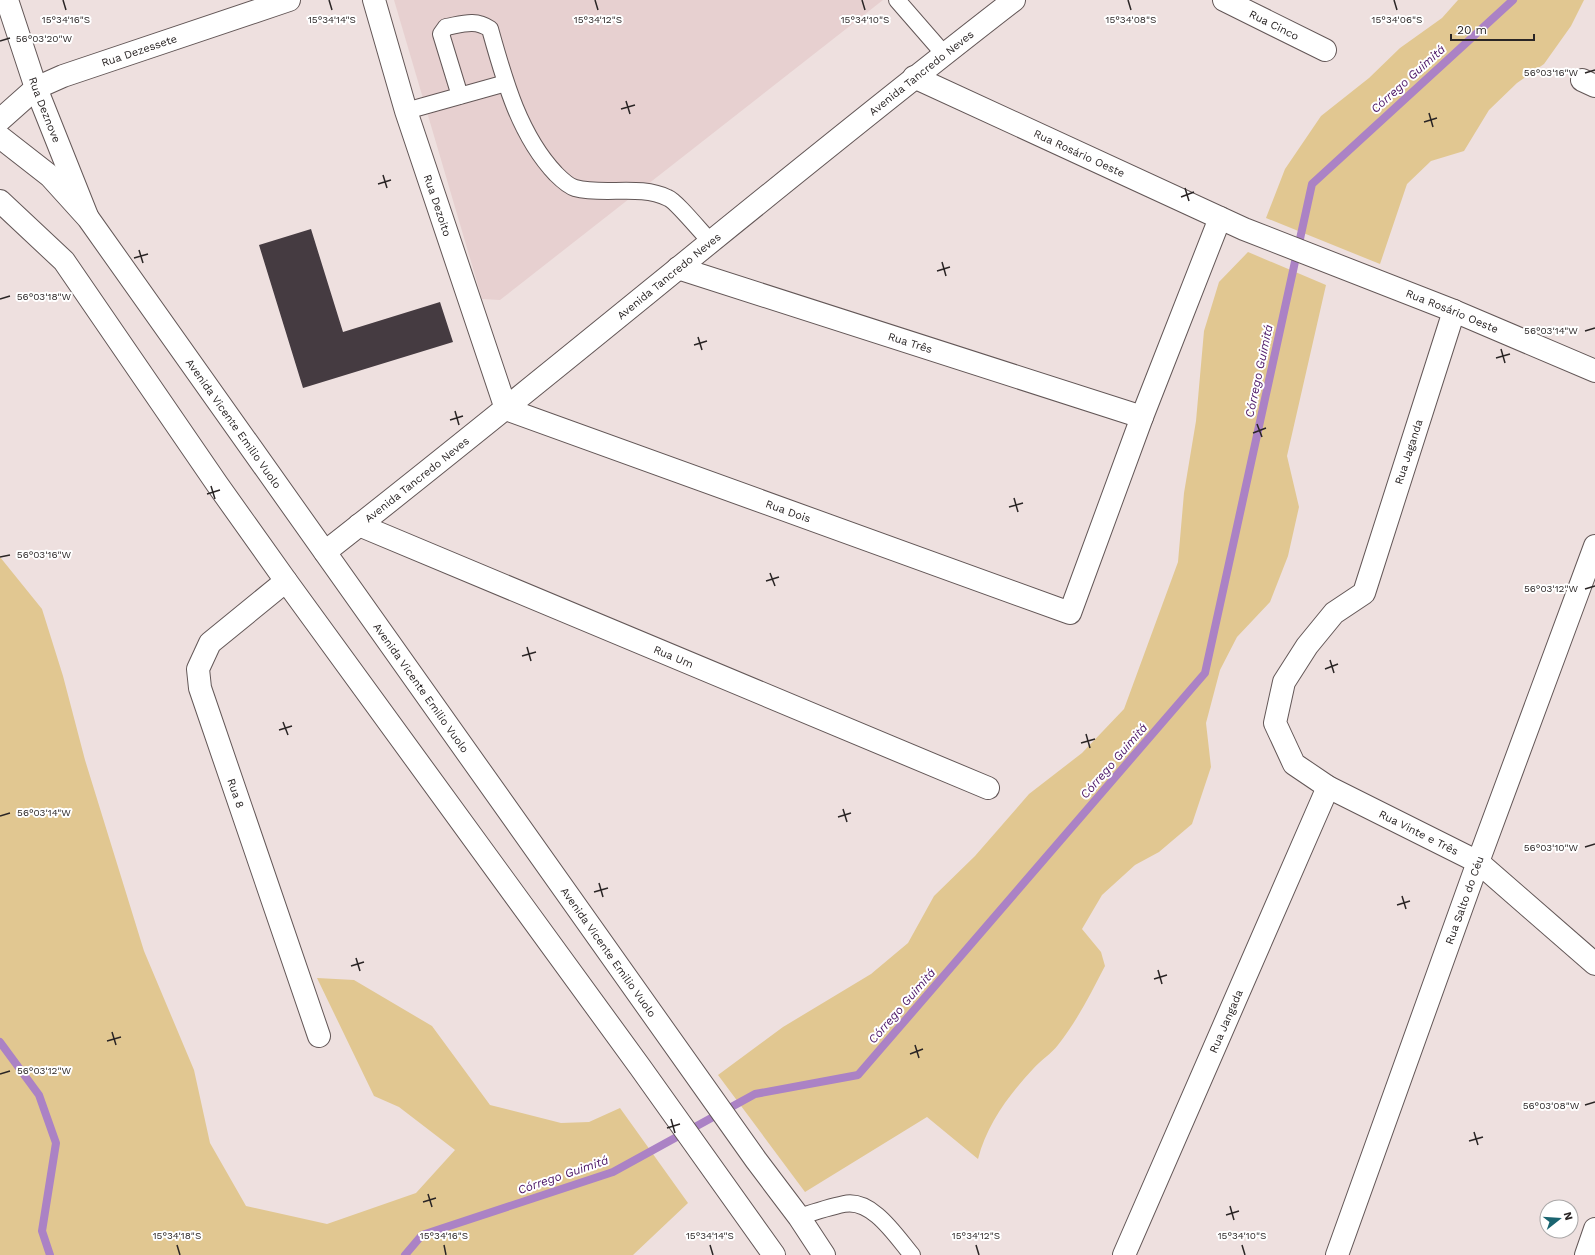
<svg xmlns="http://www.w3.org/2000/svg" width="1595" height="1255" font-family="'Work Sans',sans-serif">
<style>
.built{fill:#e7d0d0}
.green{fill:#e1c791}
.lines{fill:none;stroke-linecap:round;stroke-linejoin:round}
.stream{stroke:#ab82c5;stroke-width:8}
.building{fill:#453b41}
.service-casing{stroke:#635757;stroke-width:18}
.minor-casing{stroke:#635757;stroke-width:24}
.secondary-casing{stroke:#635757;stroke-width:24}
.service{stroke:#fff;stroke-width:16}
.minor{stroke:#fff;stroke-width:22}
.secondary{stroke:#fff;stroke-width:22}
.ticks{fill:none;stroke:#2a2525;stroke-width:1.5}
.labels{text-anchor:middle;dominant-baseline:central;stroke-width:4;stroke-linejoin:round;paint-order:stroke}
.street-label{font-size:11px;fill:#2a2525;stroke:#fff}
.water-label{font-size:12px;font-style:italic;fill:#4a1465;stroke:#fff}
.ticks-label{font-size:10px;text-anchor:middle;fill:#2a2525;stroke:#fff;stroke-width:4;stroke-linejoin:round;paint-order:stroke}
</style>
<rect width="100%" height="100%" fill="#eee0df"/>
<path class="built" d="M394 0H883L500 300 482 299Z"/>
<path class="green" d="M1458 0H1584L1571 26 1544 64 1517 83 1489 110 1464 151 1431 161 1407 184 1380 264 1266 218 1285 169 1321 116 1369 78 1400 48 1442 18Z
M1248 252 1326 285 1287 456 1299 507 1288 556 1270 602 1237 637 1220 670 1206 723 1211 767 1192 824 1159 852 1135 865 1102 895 1082 929 1101 952 1105 966C1091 993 1077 1021 1058 1045 1051 1054 1041 1060 1033 1069 1009 1095 987 1124 978 1159L927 1117 805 1192 718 1075 783 1027 871 974 908 943 934 896 975 856 1029 794 1082 753 1124 709 1178 562 1184 493 1196 421 1204 331 1219 282Z
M0 557 42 609 63 676 85 760 144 951 194 1070 210 1143 246 1206 327 1224 416 1193 455 1150 399 1107 374 1096 317 978 354 980 432 1026 490 1105 561 1123 589 1122 620 1108 688 1203 633 1255H0Z"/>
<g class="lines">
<path class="stream" d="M0 1042 39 1095 56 1143 42 1231 50 1255
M405 1255 422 1235 613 1172 755 1094 858 1075 1205 673 1312 184 1513 0"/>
</g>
<path class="building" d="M311 229 343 332 440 302 453 342 303 388 259 245Z"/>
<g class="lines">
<g class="service-casing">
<path id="service" d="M897 0 944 54
M460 96 441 34 446 27C463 24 475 19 490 29 504 79 519 135 556 174 561 179 568 186 575 188 605 196 639 184 668 198 676 201 702 233 710 241
M406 111 506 83
M799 1217C814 1212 829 1207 844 1204 872 1198 896 1236 912 1255"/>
</g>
<g class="minor-casing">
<g id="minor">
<path id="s1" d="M7 0 36 88 87 216"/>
<path id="s2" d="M374 0 406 111 506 409 1070 613 1142 417 1220 218"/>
<path id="s3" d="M1224 0 1325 50"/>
<path id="s4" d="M914 77 1244 229 1454 311 1595 371"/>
<path d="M1582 80 1595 86"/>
<path id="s5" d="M0 120 36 88 63 76 289 0"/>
<path id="s6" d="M678 268 1142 417"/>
<path id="s7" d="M1454 311 1364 593 1334 613 1307 646 1284 682 1275 723 1294 764 1328 787 1478 862 1595 964"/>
<path id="s8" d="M359 525 988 788"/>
<path id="s9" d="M325 552C557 371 781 180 1014 0"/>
<path id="s10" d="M286 581 210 643 198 669 200 688 319 1036"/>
<path id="s11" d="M1124 1255 1328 787"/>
<path id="s12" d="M1337 1255 1478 862 1595 546"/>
<path d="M1586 1255 1595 1229"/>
</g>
</g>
<g class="secondary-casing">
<g id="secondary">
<path id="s13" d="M0 137 50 176 88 218 756 1160 799 1217 824 1255"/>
<path d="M0 201 64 261 217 484 286 581 640 1067 774 1255"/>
</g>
</g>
<use href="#service" class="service"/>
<use href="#minor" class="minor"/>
<use href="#secondary" class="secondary"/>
</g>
<path class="ticks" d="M63 0 66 10M329 0 332 10M595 0 598 10M862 0 865 10M1128 0 1131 10M1394 0 1397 10M0 41 10 38M1585 73 1595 70M626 101 630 114M621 109 635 105M1429 113 1433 127M1424 122 1437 118M383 175 387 188M378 184 391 180M1185 188 1189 201M1181 197 1194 192M139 250 143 263M134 258 148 254M942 262 946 276M937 271 950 267M0 299 10 296M1585 331 1595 328M698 337 702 350M694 345 707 341M1501 349 1505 363M1496 358 1510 354M455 411 459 425M450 420 463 416M1257 424 1262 437M1253 433 1266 428M211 486 215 499M207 494 220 490M1014 498 1018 512M1009 507 1023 503M0 557 10 555M770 573 775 586M766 581 779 577M1585 589 1595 586M527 647 531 661M522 656 536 652M1330 660 1334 673M1325 669 1338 664M283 722 288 735M279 730 292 726M1086 734 1090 748M1081 743 1095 739M843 809 847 822M0 816 10 813M838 817 851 813M1585 847 1595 844M599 883 603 897M594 892 608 888M1402 896 1406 909M1397 905 1410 901M356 958 360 971M351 966 364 962M1158 970 1162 984M1154 979 1167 975M112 1032 116 1045M107 1041 121 1037M915 1045 919 1058M910 1054 923 1049M0 1074 10 1071M1585 1105 1595 1102M671 1119 675 1133M667 1128 680 1124M1474 1132 1478 1145M1469 1141 1483 1137M428 1194 432 1207M423 1202 436 1198M1230 1206 1234 1220M1226 1215 1239 1211M177 1245 180 1255M444 1245 446 1255M710 1245 713 1255M976 1245 979 1255M1242 1245 1245 1255"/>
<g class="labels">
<g class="street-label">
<text stroke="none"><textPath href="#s3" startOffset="56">Rua Cinco</textPath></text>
<text stroke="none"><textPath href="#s5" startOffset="158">Rua Dezessete</textPath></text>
<text stroke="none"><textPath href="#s9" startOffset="765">Avenida Tancredo Neves</textPath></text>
<text stroke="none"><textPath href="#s1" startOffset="116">Rua Deznove</textPath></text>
<text stroke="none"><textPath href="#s4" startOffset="182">Rua Rosário Oeste</textPath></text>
<text stroke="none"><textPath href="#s2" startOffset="215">Rua Dezoito</textPath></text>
<text stroke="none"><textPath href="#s9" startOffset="441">Avenida Tancredo Neves</textPath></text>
<text stroke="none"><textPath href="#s4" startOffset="587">Rua Rosário Oeste</textPath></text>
<text stroke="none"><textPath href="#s6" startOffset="244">Rua Três</textPath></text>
<text stroke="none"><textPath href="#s13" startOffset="372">Avenida Vicente Emilio Vuolo</textPath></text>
<text transform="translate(1409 452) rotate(-72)">Rua Jaganda</text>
<text stroke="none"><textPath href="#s9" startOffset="117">Avenida Tancredo Neves</textPath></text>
<text stroke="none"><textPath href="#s2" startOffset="730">Rua Dois</textPath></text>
<text stroke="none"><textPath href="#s8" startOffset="341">Rua Um</textPath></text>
<text stroke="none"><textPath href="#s13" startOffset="696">Avenida Vicente Emilio Vuolo</textPath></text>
<text stroke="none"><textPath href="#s10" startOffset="257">Rua 8</textPath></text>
<text stroke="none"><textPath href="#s7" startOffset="647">Rua Vinte e Três</textPath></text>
<text stroke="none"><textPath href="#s12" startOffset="377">Rua Salto do Céu</textPath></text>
<text stroke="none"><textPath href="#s13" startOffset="1020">Avenida Vicente Emilio Vuolo</textPath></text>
<text stroke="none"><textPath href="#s11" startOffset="255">Rua Jangada</textPath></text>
</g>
<g class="water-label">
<text transform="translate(1408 79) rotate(-42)">Córrego Guimitá</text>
<text transform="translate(1259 371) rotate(-78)">Córrego Guimitá</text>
<text transform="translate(1114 761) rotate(-49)">Córrego Guimitá</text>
<text transform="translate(902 1006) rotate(-49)">Córrego Guimitá</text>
<text transform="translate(563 1175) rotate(-19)">Córrego Guimitá</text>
</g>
</g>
<g class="ticks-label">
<text x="66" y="23">15°34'16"S</text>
<text x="332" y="23">15°34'14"S</text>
<text x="598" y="23">15°34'12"S</text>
<text x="865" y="23">15°34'10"S</text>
<text x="1131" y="23">15°34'08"S</text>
<text x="1397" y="23">15°34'06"S</text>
<text x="44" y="42">56°03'20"W</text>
<text x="1551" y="76">56°03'16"W</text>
<text x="44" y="300">56°03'18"W</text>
<text x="1551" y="334">56°03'14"W</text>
<text x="44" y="558">56°03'16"W</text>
<text x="1551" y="592">56°03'12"W</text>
<text x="44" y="816">56°03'14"W</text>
<text x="1551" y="851">56°03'10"W</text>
<text x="44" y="1074">56°03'12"W</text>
<text x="1551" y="1109">56°03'08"W</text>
<text x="177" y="1239">15°34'18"S</text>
<text x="444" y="1239">15°34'16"S</text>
<text x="710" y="1239">15°34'14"S</text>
<text x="976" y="1239">15°34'12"S</text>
<text x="1242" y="1239">15°34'10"S</text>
</g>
<g transform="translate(1559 1219) rotate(73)"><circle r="19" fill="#ffffff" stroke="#aaa8a8"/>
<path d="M0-3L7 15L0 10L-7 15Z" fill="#1a6470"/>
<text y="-6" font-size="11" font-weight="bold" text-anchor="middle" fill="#2a2525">N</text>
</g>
<path d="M1451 34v6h83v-6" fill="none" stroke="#2a2525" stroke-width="2"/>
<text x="1457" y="34" font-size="12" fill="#2a2525" stroke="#ffffff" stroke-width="3" paint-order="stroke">20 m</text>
</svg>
